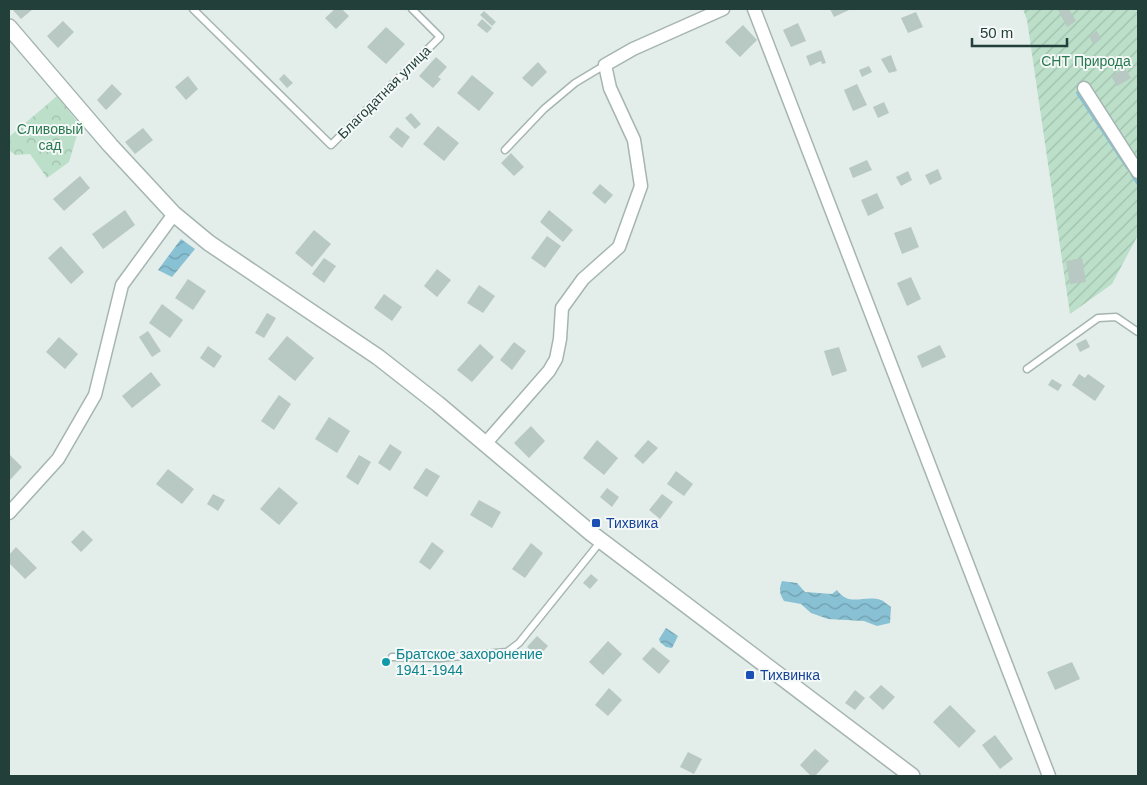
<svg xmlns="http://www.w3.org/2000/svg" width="1147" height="785" font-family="Helvetica,sans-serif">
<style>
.forest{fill:url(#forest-crowns)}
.garden{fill:url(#garden-furrows)}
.water{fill:url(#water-waves)}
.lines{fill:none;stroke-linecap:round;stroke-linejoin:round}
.stream{stroke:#89c1d4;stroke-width:4}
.building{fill:#b8c8c3}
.service-casing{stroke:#a5b5b2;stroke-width:9}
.minor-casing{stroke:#a5b5b2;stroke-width:15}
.tertiary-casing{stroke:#a5b5b2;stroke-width:18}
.service{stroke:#fff;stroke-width:6}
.minor{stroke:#fff;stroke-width:12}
.tertiary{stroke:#fff;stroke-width:15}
.transit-dot{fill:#1a4fb4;stroke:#f4f9f7;stroke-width:2}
.culture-dot{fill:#0f9aa8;stroke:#f4f9f7;stroke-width:2}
.labels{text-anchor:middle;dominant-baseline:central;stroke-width:4;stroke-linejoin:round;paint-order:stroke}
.park-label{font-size:14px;fill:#2a7850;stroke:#f4f9f7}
.street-label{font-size:14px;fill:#223f3a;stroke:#f4f9f7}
.transit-label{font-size:14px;fill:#164399;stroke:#f4f9f7;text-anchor:start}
.culture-label{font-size:14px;fill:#0d838f;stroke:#f4f9f7;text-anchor:start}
</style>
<defs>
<pattern id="forest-crowns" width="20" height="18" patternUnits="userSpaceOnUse" patternTransform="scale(1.25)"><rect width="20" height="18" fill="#bbdfc8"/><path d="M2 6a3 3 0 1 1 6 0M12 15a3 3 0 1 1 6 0" fill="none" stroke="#a0c0ad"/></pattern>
<pattern id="garden-furrows" width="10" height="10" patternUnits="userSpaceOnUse" patternTransform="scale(1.25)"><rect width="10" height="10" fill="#bbdfc8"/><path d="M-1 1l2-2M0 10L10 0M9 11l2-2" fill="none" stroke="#a0c0ad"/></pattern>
<pattern id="water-waves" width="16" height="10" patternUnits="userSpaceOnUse" patternTransform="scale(1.25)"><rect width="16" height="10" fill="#89c1d4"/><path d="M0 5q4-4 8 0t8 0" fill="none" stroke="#709ead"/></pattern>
</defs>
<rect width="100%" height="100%" fill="#e3edea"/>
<path class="forest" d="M57 96 80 125 69 162 47 178 30 154 15 155 9 150V137Z"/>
<path class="garden" d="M1023 9H1138V235L1112 284 1070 314 1027 20Z"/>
<path class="water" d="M181 239 195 249 172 277 158 270Z
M782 581 797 583 805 592 832 594 837 590C850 608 864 594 881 600 884 601 888 605 891 607L890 623 877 626 864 621 828 619 811 613 801 604 784 601C779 593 779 589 782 581Z
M666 628 678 636 672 648 666 647 660 642 659 639Z"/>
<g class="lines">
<path class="stream" d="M1078 93 1128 168
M1132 174 1138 183"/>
</g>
<path class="building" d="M12 9H33L21 19Z
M335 9H342L349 16 336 29 325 18Z
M830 9H851L834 17Z
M1059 9H1069L1076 21 1067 27 1058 10Z
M484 11 496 22 492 26 480 15Z
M916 12 923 27 908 33 901 18Z
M482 19 492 28 487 33 477 25Z
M63 21 74 32 58 48 47 36Z
M798 23 806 41 791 47 783 30Z
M743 25 757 40 740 57 725 42Z
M386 27 405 44 386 64 367 47Z
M1097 31 1101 39 1093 44 1089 36Z
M821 50 826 63 822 64 821 61 810 66 806 56Z
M891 55 897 71 889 73 881 59Z
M436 57 447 67 438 77 441 79 433 88 419 76Z
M538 62 547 72 532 87 522 78Z
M869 66 872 72 862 77 859 70Z
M1125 68 1131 78 1117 86 1111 76Z
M284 74 293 83 287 88 279 79Z
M472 75 494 93 479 111 457 93Z
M188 76 198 89 186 100 175 87Z
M112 84 122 94 106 110 97 100Z
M857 84 867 105 853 111 844 90Z
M884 102 889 113 878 118 873 107Z
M411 113 421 124 415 129 405 118Z
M438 126 459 143 444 161 423 144Z
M397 127 410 137 402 148 389 137Z
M143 128 153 140 135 154 125 142Z
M511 153 524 167 514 176 501 163Z
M867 160 872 170 853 178 849 168Z
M938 169 942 179 930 185 925 175Z
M908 171 912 180 901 186 896 177Z
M80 176 90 188 64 211 53 199Z
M600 184 613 195 605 204 592 193Z
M877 193 884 208 868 216 861 200Z
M125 210 135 225 103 249 92 234Z
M549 210 573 230 563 242 540 222Z
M911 227 919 247 902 254 894 233Z
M314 230 331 244 312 267 295 253Z
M547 236 561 246 545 268 531 258Z
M61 246 84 272 71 284 48 258Z
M324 258 336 266 324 283 312 274Z
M1082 258 1086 282 1070 284 1066 261Z
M437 269 451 280 437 297 424 286Z
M911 277 921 299 907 306 897 283Z
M188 279 206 291 193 310 175 298Z
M479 285 495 296 483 313 467 303Z
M384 294 402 307 392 321 374 308Z
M162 304 183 320 170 338 149 323Z
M267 313 276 318 264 338 255 333Z
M148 331 161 351 152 357 139 337Z
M287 336 314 358 295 381 268 359Z
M59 337 78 354 65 369 46 352Z
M1086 339 1090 347 1080 352 1076 344Z
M514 342 526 351 512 370 500 360Z
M480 344 494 357 472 382 457 370Z
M940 345 946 357 922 368 917 356Z
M208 346 222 356 214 368 200 358Z
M839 347 847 371 832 376 824 351Z
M151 372 161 385 132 408 122 396Z
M1079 374 1085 378 1088 374 1105 386 1095 401 1072 385Z
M1052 379 1062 385 1058 391 1048 385Z
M279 395 291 404 274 430 261 421Z
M329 417 350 431 337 453 315 439Z
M531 426 545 441 529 458 514 443Z
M597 440 618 458 604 475 583 458Z
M648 440 658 448 643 464 634 456Z
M390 444 402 452 390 471 378 463Z
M9 454 22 467 9 481Z
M359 455 371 462 358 485 346 477Z
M426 468 440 476 427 497 413 488Z
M168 469 194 489 182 504 156 484Z
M676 471 693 484 684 496 667 484Z
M279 487 298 503 279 525 260 509Z
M607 488 619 497 612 507 600 497Z
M213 494 225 500 218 511 207 504Z
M662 494 673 502 660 519 649 510Z
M479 500 501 512 492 528 470 515Z
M83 530 93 540 81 552 71 542Z
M432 542 444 551 430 570 419 562Z
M531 543 543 553 525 578 512 569Z
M16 547 37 568 25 579 9 563V555Z
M591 574 598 580 590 589 583 583Z
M537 636 548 646 538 657 527 647Z
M608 641 622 654 603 675 589 662Z
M653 647 670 661 659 674 642 659Z
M1072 662 1080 679 1055 690 1047 672Z
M881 685 895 697 883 710 869 697Z
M609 688 622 700 608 716 595 705Z
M855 690 865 698 855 710 845 703Z
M950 705 976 731 959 748 933 722Z
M995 735 1013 759 1000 769 982 745Z
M815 749 829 761 815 776H811L800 765Z
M688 752 702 759 694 774 680 767Z"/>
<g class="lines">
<g class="service-casing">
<path id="service" d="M193 9 331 145 440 37 412 9
M505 150 544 109 575 83 605 65
M1027 369 1098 318 1116 317 1138 332
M392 657 440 658 507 652 519 643 601 541"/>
</g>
<g class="minor-casing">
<path id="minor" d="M754 9 1049 776
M1084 88 1138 172
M485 444 549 371 556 359 560 339 562 308 583 279 619 247 641 186 634 140 610 88 605 65 633 49 723 9
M9 513 58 459 95 395 122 285 174 214"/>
</g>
<g class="tertiary-casing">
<path id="tertiary" d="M9 27 110 145 174 214 209 243 378 357 438 404 591 533 912 776"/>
</g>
<use href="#service" class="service"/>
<use href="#minor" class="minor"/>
<use href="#tertiary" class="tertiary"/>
</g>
<g class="transit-dot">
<rect x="591" y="518" width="10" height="10" rx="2.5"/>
<rect x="745" y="670" width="10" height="10" rx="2.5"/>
</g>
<circle class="culture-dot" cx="386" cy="662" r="5"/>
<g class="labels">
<g class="park-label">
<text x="1086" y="61">СНТ Природа</text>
<text x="50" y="129">Сливовый<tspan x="50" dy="16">сад</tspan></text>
</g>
<g class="street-label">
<text transform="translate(384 92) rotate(-45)">Благодатная улица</text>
</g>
<g class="transit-label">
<text x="606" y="523">Тихвика</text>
<text x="760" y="675">Тихвинка</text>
</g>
<g class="culture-label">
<text x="396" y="654">Братское захоронение<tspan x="396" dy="16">1941-1944</tspan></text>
</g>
</g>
<rect width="1147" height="785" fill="none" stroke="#223f3a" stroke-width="20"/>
<path d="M972 38v8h95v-8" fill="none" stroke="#223f3a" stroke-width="2.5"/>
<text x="980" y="38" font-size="15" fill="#223f3a" stroke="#f4f9f7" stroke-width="4" paint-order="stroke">50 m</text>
</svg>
